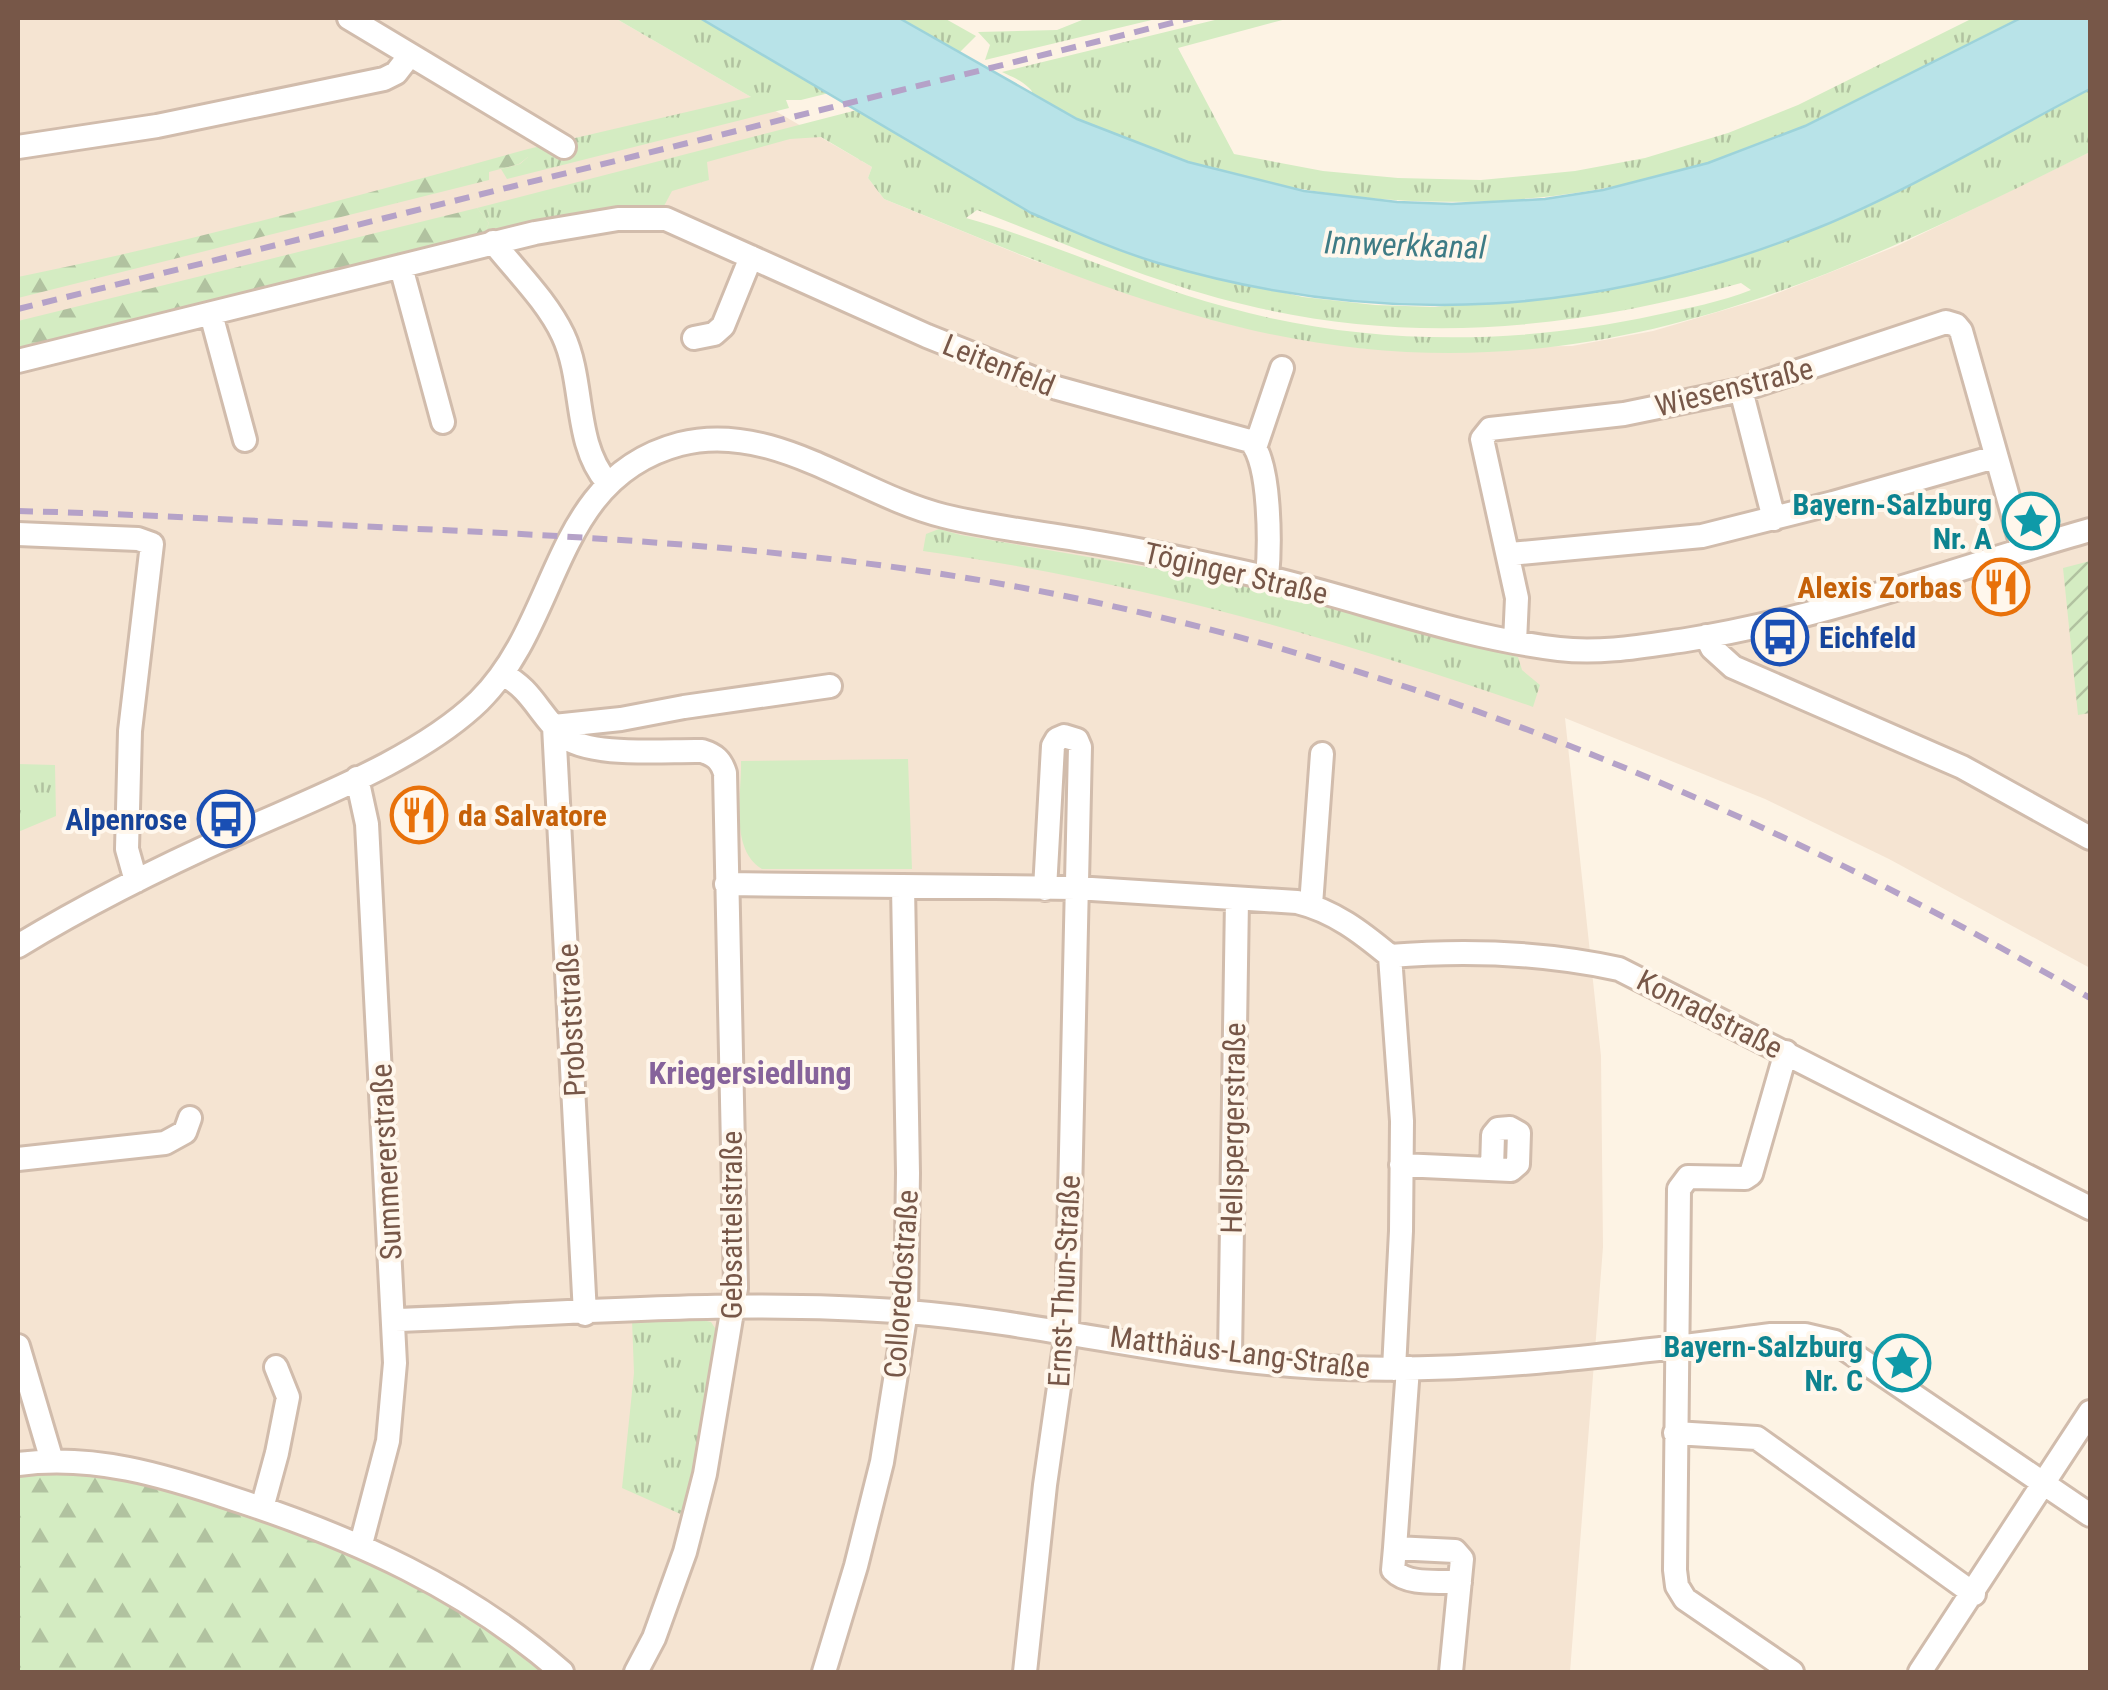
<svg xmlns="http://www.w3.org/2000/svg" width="2108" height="1690" font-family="'Roboto Condensed',sans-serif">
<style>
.residential{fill:#f5e4d2}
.grass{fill:url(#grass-tufts);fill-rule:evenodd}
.forest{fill:url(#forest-firs)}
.park{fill:#d4ecc2}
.garden{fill:url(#garden-furrows)}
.water{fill:#b8e3e8;stroke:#9dd3da;stroke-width:2.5}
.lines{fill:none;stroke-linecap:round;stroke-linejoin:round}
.minor-casing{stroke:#d1bcac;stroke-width:28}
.minor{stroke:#fff;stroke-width:22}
.rail{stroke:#b5a2c8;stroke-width:6;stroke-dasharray:15 10;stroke-linecap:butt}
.labels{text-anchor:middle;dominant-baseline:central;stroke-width:8;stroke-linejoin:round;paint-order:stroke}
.street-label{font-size:30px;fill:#775748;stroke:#fff7ec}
.culture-label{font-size:30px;font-weight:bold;fill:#0d838f;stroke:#fff7ec;text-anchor:end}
.food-label{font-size:30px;font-weight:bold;fill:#c56008;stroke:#fff7ec;text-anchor:end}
.transit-label{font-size:30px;font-weight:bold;fill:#164399;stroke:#fff7ec;text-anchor:start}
.water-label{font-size:32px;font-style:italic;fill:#3e7b85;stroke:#fff7ec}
.neighbourhood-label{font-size:32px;font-weight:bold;fill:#86639b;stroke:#fff7ec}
</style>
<defs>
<pattern id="grass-tufts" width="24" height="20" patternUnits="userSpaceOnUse" patternTransform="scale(2.5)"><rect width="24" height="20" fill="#d4ecc2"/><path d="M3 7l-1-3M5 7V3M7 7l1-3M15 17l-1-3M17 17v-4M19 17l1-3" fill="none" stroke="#b1c2a0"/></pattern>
<pattern id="forest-firs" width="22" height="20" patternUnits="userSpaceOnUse" patternTransform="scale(2.5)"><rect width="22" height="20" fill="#d4ecc2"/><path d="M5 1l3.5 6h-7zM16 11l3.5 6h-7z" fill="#b1c2a0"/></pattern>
<pattern id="garden-furrows" width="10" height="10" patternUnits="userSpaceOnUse" patternTransform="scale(2.5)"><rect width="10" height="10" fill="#d4ecc2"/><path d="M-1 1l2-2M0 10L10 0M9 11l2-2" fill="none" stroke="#b1c2a0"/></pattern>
</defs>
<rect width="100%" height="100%" fill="#fdf3e4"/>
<path class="residential" d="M18 18H615L872 167 868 178 884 199 1030 259 1130 294 1240 327 1366 349 1572 346 1653 331 1765 298 1897 246 2090 152V968L1889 859 1765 799 1565 718 1601 1056 1603 1247 1570 1672H541L486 1627 378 1567 246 1514 18 1475Z"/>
<path class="grass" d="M615 18H700L829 93 801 100H786L789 108 507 179 501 169 520 164 528 157V149L751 97Z
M899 18H944L976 36 959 53Z
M1087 18H1160L985 60 990 45 978 32 1057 30Z
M1223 18H1290L1178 48 1234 154 1323 171 1398 178 1481 180 1575 171 1645 158 1728 133 1798 105 1973 18H2021C1934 62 1847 112 1755 147 1533 230 1293 217 1077 120 1065 114 1047 107 1037 99 1028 92 1036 94 1028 87 1021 80 1010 76 1002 72Z
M2090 89V152C1808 293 1563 406 1239 327 1116 297 1000 246 884 199L868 178 872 167 821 137 790 139 707 162 709 180 672 191 664 206H613L484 234 489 223 477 208 857 110 1031 213 1157 263 1303 297 1375 305 1435 307 1619 288 1696 271 1760 250 1824 226ZM977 210C1039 233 1100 260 1163 281 1363 349 1540 338 1741 283L1751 290C1721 302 1688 308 1656 315 1514 346 1365 346 1226 307 1137 283 1054 243 966 218Z
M939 529 961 535 1210 578 1344 610 1518 657 1522 670 1540 685 1533 707C1332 637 1134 581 923 551L926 534Z
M18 764 55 765 56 816 18 832Z
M632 1320H702L711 1322 717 1331 698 1463 685 1516 622 1488 634 1373Z"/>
<path class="forest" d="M528 149V157L519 164 489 172V180L18 298V277C190 242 359 196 528 149Z
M477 208 489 223 484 234 18 349V321Z
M69 1472C118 1474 164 1489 211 1503 300 1531 413 1573 488 1629 506 1643 524 1658 541 1672H18V1475Z"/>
<path class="park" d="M908 759 912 869H762C729 849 742 794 741 761Z"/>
<path class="garden" d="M2090 561V713L2078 715 2063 568Z"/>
<path class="water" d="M700 18H899L1077 119 1188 162 1304 191 1397 202 1452 204 1545 199 1603 190 1708 163 1805 126 2021 18H2090V89C2003 134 1910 190 1820 227 1602 316 1384 330 1158 263 1115 250 1073 231 1031 213Z"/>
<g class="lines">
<g class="minor-casing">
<path id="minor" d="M349 18 564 147
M18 147 157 126 384 79 396 73 410 55
M493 242C516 271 547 301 563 335 585 382 573 442 607 482
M401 267 443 422
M211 314 245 440
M694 338 714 334 723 326 751 257
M18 361 535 233 618 219H666L927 336 1057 388 1250 441C1271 460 1270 548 1267 577
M1741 390 1774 519
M1256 445 1282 368
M18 534 138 539 152 544 130 731 127 849 136 881
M1510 554 1702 536 1833 503 1995 457
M1706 636 1712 648 1733 667 1962 767 2090 838
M1515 642 1517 598 1482 439 1490 429 1624 414 1741 390 1946 322 1956 325 1961 331 2023 550
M502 674C531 688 539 714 562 735 587 758 667 750 702 751 715 755 721 760 725 773L736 1288 705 1474 685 1552 654 1638 636 1672
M554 726 585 1314
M554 726 621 719 684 707 830 686
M357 778 367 824 395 1363 388 1441 361 1544
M726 884 1076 888 1297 902C1334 911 1361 932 1390 956 1465 950 1546 953 1619 969L2090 1208
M1311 905 1322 754
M18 946C87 904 161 867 235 834 312 799 418 760 479 701 562 619 551 478 680 444 773 420 858 495 944 516 997 529 1052 534 1105 544 1158 553 1212 565 1265 577 1362 600 1459 637 1559 649 1601 654 1644 646 1686 640 1824 618 1956 568 2090 530
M1390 956 1402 1121 1401 1231 1394 1369
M1786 1052 1751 1174 1745 1178 1688 1177 1679 1189 1675 1570 1677 1586 1685 1599 1792 1672
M18 1159 165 1143 185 1132 190 1118
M1401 1165 1511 1170 1518 1164 1519 1133 1510 1128 1498 1129 1493 1135 1492 1169
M395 1320C565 1314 738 1298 908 1312 1045 1323 1183 1360 1319 1367 1471 1375 1620 1354 1771 1335H1805L1835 1342 2090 1515
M18 1346 52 1461
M1230 1356 1237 899
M1675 1433 1757 1438 1974 1594
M18 1464C93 1454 163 1475 234 1499 354 1538 466 1588 562 1672
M262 1508 277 1453 288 1397 276 1367
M1395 1548 1408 1368
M824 1672 856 1566 882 1462 906 1311 908 1173 903 886
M1025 1672 1045 1485 1067 1331 1080 747 1077 740 1064 736 1057 739 1053 746 1045 889
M1451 1672 1462 1559 1455 1551 1395 1548 1393 1570C1408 1586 1439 1581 1460 1582
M1920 1672 2090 1412"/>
</g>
<use href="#minor" class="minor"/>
<path class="rail" d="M18 309 1192 18
M18 511C144 514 270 522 397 528 621 538 845 551 1065 596 1428 670 1771 813 2090 998"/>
</g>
<defs>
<g id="sight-ring" transform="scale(2.875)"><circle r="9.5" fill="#fff7ec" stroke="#0f9aa8" stroke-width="1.5"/><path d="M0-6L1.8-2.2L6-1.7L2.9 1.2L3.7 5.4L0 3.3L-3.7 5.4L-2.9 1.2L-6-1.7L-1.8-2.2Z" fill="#0f9aa8"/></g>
<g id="restaurant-ring" transform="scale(2.875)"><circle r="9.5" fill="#fff7ec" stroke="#e8710a" stroke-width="1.5"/><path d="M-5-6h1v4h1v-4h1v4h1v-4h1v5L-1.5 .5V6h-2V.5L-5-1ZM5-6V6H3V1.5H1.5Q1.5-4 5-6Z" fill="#e8710a"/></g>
<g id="bus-ring" transform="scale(2.875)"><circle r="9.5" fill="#fff7ec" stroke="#1a4fb4" stroke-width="1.5"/><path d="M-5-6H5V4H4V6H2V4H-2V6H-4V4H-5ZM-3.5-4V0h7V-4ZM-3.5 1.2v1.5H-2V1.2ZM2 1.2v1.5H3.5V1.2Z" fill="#1a4fb4"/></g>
</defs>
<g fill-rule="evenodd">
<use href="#sight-ring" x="2031" y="521"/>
<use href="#restaurant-ring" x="2001" y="587"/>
<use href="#bus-ring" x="1780" y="637"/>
<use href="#restaurant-ring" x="419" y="815"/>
<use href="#bus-ring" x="226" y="819"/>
<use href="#sight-ring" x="1902" y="1363"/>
</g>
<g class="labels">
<g class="street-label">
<text transform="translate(999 365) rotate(22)">Leitenfeld</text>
<text transform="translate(1734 387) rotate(-14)">Wiesenstraße</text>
<text transform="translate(1236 573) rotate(13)">Töginger Straße</text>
<text transform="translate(1710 1014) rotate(27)">Konradstraße</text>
<text transform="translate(571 1020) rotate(-93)">Probststraße</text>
<text transform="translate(1233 1128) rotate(-89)">Hellspergerstraße</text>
<text transform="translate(386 1162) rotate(-93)">Summererstraße</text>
<text transform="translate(731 1225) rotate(-90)">Gebsattelstraße</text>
<text transform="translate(1064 1281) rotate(-87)">Ernst-Thun-Straße</text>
<text transform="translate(901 1284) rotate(-86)">Colloredostraße</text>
<text transform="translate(1240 1352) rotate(7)">Matthäus-Lang-Straße</text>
</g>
<g class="culture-label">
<text x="1992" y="504">Bayern-Salzburg<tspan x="1992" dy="34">Nr. A</tspan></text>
<text x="1863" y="1346">Bayern-Salzburg<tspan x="1863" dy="34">Nr. C</tspan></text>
</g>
<g class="food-label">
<text x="1962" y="587">Alexis Zorbas</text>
<text x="458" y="815" text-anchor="start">da Salvatore</text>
</g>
<g class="transit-label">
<text x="1819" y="637">Eichfeld</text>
<text x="187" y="819" text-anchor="end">Alpenrose</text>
</g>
<g class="water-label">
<text transform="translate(1405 245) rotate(2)">Innwerkkanal</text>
</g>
<g class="neighbourhood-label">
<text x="750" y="1073">Kriegersiedlung</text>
</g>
</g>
<rect width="2108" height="1690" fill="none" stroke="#775748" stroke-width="40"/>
</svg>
